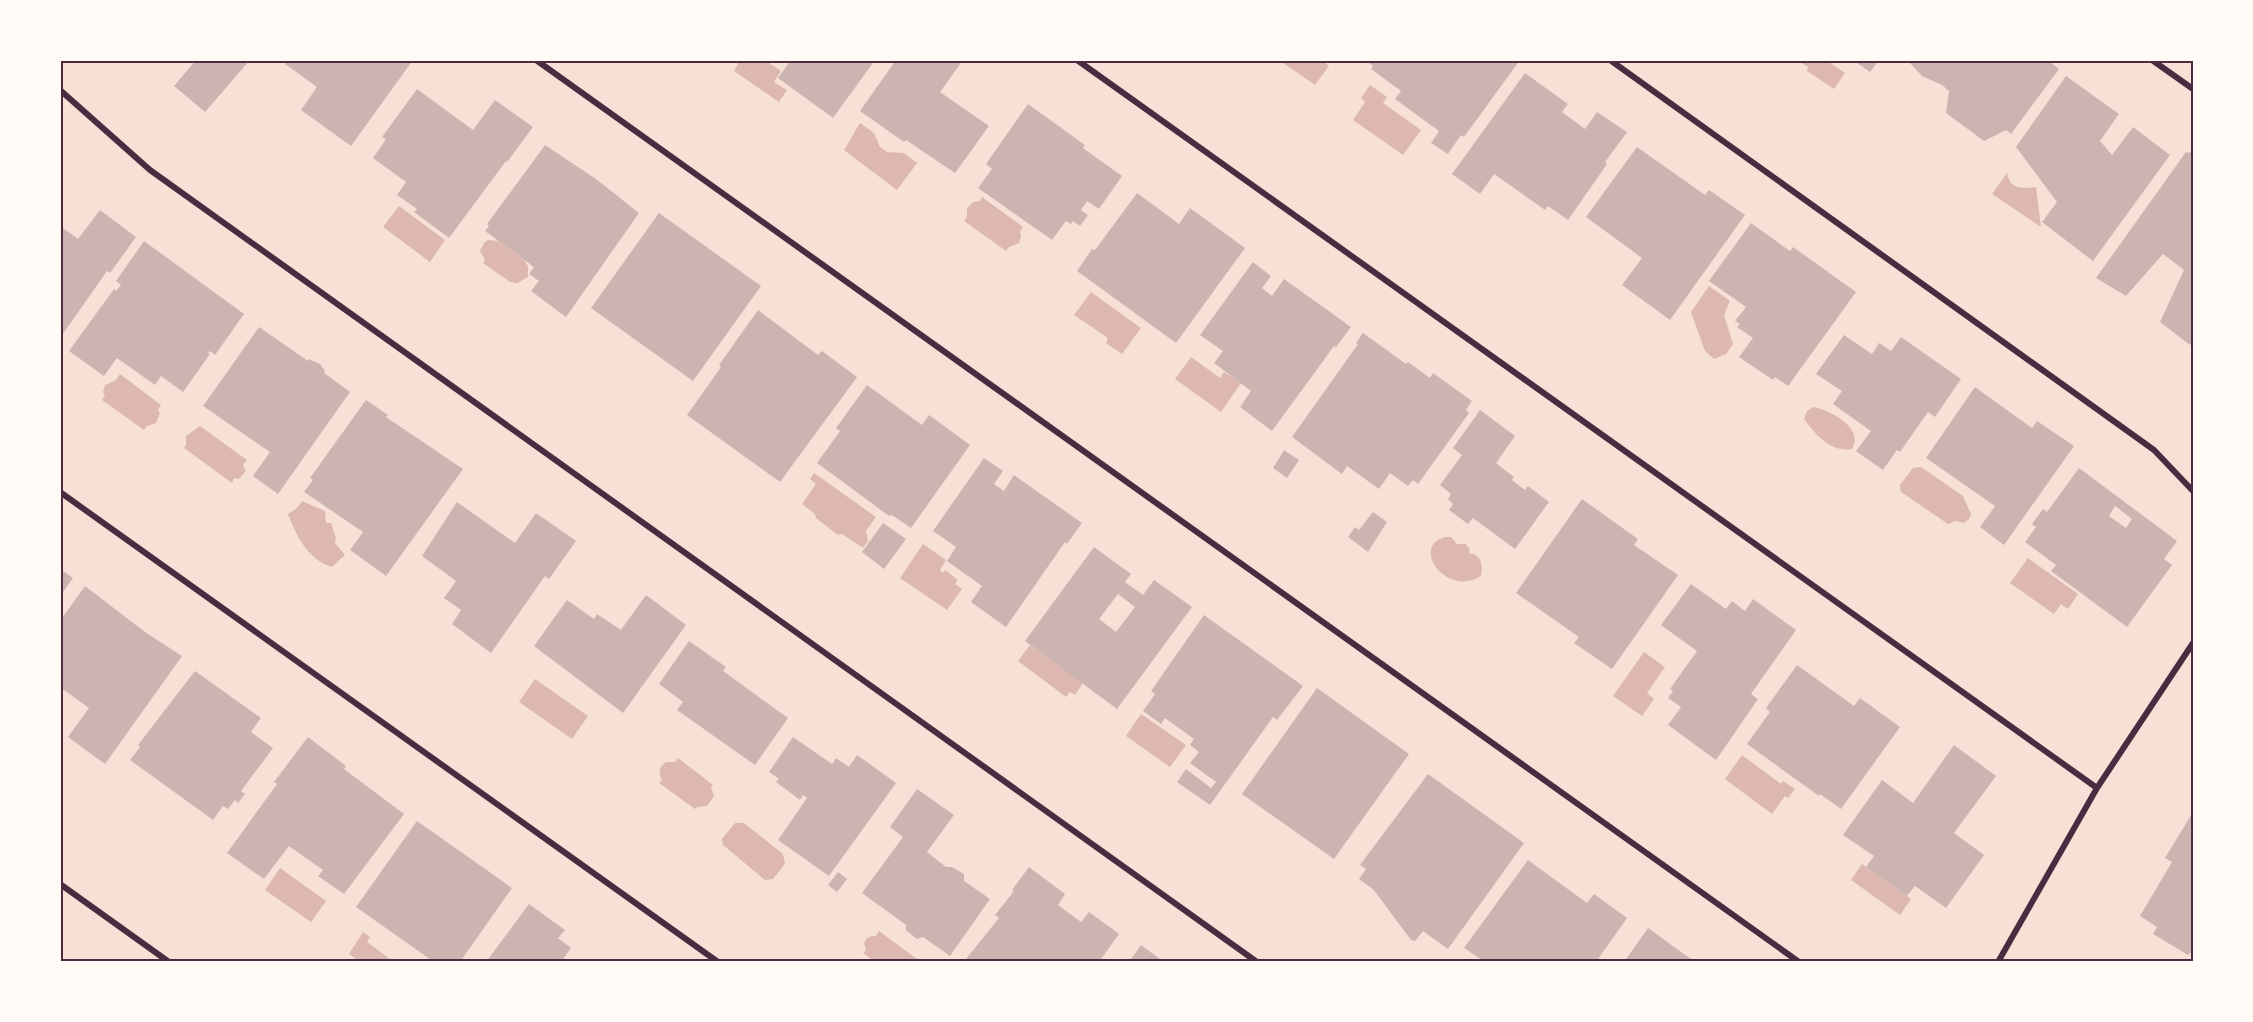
<svg xmlns="http://www.w3.org/2000/svg" width="2253" height="1022" font-family="'Crimson Pro',serif">
<style>
.water{fill:#dcb8b0}
.building{fill:#ccb4b1;fill-rule:evenodd}
.lines{fill:none;stroke-linecap:round;stroke-linejoin:round}
.minor{stroke:#4a2c40;stroke-width:6}
.neatline{fill:none;stroke:#4a2c40;stroke-width:2}
</style>
<rect width="100%" height="100%" fill="#f7e1d7"/>
<path class="water" d="M732 60H765L781 71 774 82 787 90 779 102 734 71 738 64Z
M1279 60H1321L1329 66 1315 85Z
M1797 60H1826L1845 73 1834 89 1807 71 1808 67Z
M1370 85 1387 97 1383 103 1421 130 1403 155 1353 120 1365 102 1361 98Z
M860 123 874 133 880 147 887 152 904 153 917 163 897 190 844 150Z
M2007 173C2010 189 2021 189 2036 187L2041 227 1992 194Z
M982 197 1023 227 1020 231 1021 236 1019 243 1009 247 1006 251 964 221 967 217V208L973 202 980 201Z
M399 206 445 240 430 262 383 227Z
M488 240 499 241 524 260 528 266V277L517 283 510 282 483 263 485 260 480 251 484 243Z
M1709 286 1730 301 1724 315 1733 344 1726 354 1714 359 1705 351 1691 312Z
M1091 292 1141 328 1122 354 1106 343 1108 338 1074 315Z
M1191 357 1220 378 1224 372 1241 383 1221 412 1175 379Z
M120 374 161 405 158 410 160 413 156 423 147 426 144 430 102 400 105 395 103 392 105 385 116 380Z
M1813 407C1830 410 1865 428 1852 449 1831 453 1815 434 1804 419L1807 411Z
M200 426 247 460 243 465 246 471 239 479 234 478 232 483 184 448 186 445V436Z
M1921 467 1963 496 1971 514 1969 519 1964 523 1956 521 1948 524 1901 492 1900 485 1913 468Z
M814 473 876 517 866 531 868 541 863 548 842 534 838 535 816 518 815 514 802 504 816 484 810 479Z
M302 501 325 511 326 523H331L336 538 335 543 345 555 332 567C308 560 296 535 288 514L297 508Z
M1445 537H1451L1457 544H1466L1470 550 1469 553C1482 555 1483 565 1481 576 1446 598 1410 546 1445 537Z
M923 544 946 560 940 570 943 573 945 570 958 580 955 584 962 589 947 610 900 578Z
M2028 558 2078 594 2068 609 2061 604 2054 614 2010 583Z
M1030 645 1083 683 1075 695 1070 692 1066 697 1018 661Z
M1644 652 1665 667 1647 693 1654 699 1642 716 1613 696Z
M535 679 588 716 572 739 519 702Z
M1141 714 1186 745 1170 767 1126 736Z
M1742 755 1781 784 1783 781 1795 789 1788 798 1785 796 1772 814 1725 779Z
M678 758 713 785 711 788 714 796 707 806 697 807 695 809 659 783 662 780C658 772 659 767 666 762H675Z
M735 823H744L783 854 785 864 773 879 765 880 723 845 722 839Z
M1862 864 1911 899 1900 915 1851 880Z
M280 868 326 901 311 922 265 890Z
M879 931 921 962H875L863 953 866 950 864 943C867 937 869 936 876 936Z
M363 932 370 937 367 942 394 962H360L349 954Z"/>
<path class="building" d="M196 60H250L205 112 174 86Z
M284 60H413L351 146 301 110 317 87 285 64 287 62Z
M791 60H875L833 118 778 78Z
M896 60H963L940 92 989 126 955 173 906 140 904 142 860 111Z
M1368 60H1520L1464 137 1461 135 1448 154 1431 143 1439 131 1395 99 1401 91 1371 69 1373 66 1367 62Z
M1853 60H1879L1870 72Z
M1907 60H2047L2059 69 2011 134 2006 130 1984 141 1946 113 1949 91 1942 85 1922 76Z
M1525 73 1568 104 1562 112 1585 129 1597 112 1627 132 1605 162 1607 164 1568 220 1548 206 1545 210 1494 174 1480 194 1452 174Z
M2066 76 2119 114 2100 141 2112 155 2133 127 2170 155 2093 261 2042 222 2057 202 2016 147Z
M417 89 473 130 495 100 533 127 507 162 506 161 449 238 414 212 417 209 397 195 406 182 373 158 386 139 382 137Z
M1028 104 1085 145 1083 148 1122 176 1099 209 1087 201 1081 210 1088 215 1080 226 1073 221 1071 224 1066 221 1052 240 978 188 992 169 986 164Z
M545 145 596 179 639 213 566 317 531 291 539 281 529 274 534 267 485 231 489 226 487 224Z
M1637 147 1705 195 1709 190 1745 215 1670 320 1622 285 1642 258 1586 217Z
M2191 151 2193 153V341L2190 345 2160 322 2184 270 2163 254 2126 296 2096 278 2186 152 2189 153Z
M1137 193 1179 224 1190 208 1245 248 1176 343 1077 271 1092 249 1095 250Z
M100 210 136 237 110 273 107 271 60 338V226L78 239Z
M659 213 761 286 693 381 591 308Z
M1751 223 1790 251 1793 247 1856 292 1788 386 1775 377 1773 380 1739 357 1753 338 1737 327 1740 324 1735 321 1746 307 1709 281Z
M144 241 244 314 215 355 210 351 208 353 210 354 183 392 161 376 155 385 117 358 104 376 69 351 114 289 116 291 121 285 116 281Z
M1253 262 1271 276 1262 288 1272 296 1284 279 1351 327 1336 347 1334 346 1272 431 1240 407 1251 391 1214 363 1223 351 1200 335Z
M758 310 818 355 822 351 857 377 780 482 687 415 721 367 719 365Z
M259 327 308 361 309 359 320 364 325 371 324 373 350 392 278 494 253 476 270 452 203 406Z
M1363 333 1406 364 1408 362 1430 378 1433 373 1472 401 1466 410 1469 413 1418 484 1413 480 1408 486 1390 473 1379 489 1347 466 1342 474 1292 437 1358 344 1356 343Z
M1844 335 1872 354 1879 343 1891 351 1901 337 1961 379 1935 417 1928 412 1900 452 1897 450 1883 470 1856 451 1871 431 1833 404 1842 391 1816 374Z
M867 385 922 425 929 415 970 445 911 528 892 515 889 516 817 463 840 431 836 428Z
M1975 387 2032 428 2037 421 2074 446 2004 545 1980 527 1995 506 1926 458Z
M366 400 388 415 386 417 463 469 386 576 350 550 363 532 304 492 313 480 310 478Z
M1480 410 1515 436 1496 463 1514 477 1512 480 1525 490 1528 486 1549 502 1515 549 1473 518 1468 524 1449 510 1453 504 1448 499 1451 494 1440 485 1462 455 1453 448Z
M1284 450 1299 460 1287 478 1273 468Z
M984 458 1003 471 994 484 1004 491 1014 475 1082 523 1067 544 1065 542 1006 627 971 602 982 586 947 561 956 547 933 531Z
M2079 468 2177 541 2164 559 2172 565 2127 627 2051 571 2056 565 2025 542 2036 527 2032 524 2043 509 2047 512ZM2115 506 2132 519 2126 528 2109 516Z
M1582 499 1638 539 1634 545 1678 575 1612 669 1574 643 1579 637 1516 593Z
M457 502 515 543 536 513 576 541 549 579 545 576 491 653 452 624 461 610 444 598 456 581 422 556Z
M1373 512 1387 522 1368 552 1348 537 1355 527 1359 530Z
M883 523 906 539 884 569 862 552Z
M1094 547 1131 574 1125 582 1143 595 1154 580 1192 607 1117 709 1025 641ZM1118 594 1135 607 1116 632 1099 619Z
M60 569 73 578 60 596Z
M1691 584 1726 609 1732 601 1745 611 1753 599 1796 630 1751 694 1758 699 1716 760 1668 725 1681 707 1668 698 1673 691 1670 689 1697 651 1661 625Z
M85 586 145 632 182 656 105 764 68 737 89 708 60 687V621Z
M646 595 686 625 623 713 534 646 567 600 594 619 597 614 621 630Z
M1204 615 1303 686 1277 720 1273 717 1210 805 1177 782 1186 769 1211 788 1216 782 1190 763 1199 752 1190 745 1194 739 1165 718 1161 724 1143 711 1155 694 1151 691Z
M689 641 726 667 723 671 788 718 755 765 677 710 683 702 659 684Z
M1797 665 1854 706 1860 698 1900 727 1841 809 1820 794 1819 796 1747 744 1770 712 1766 708Z
M195 671 261 718 251 732 273 748 241 791 245 794 238 803 235 800 228 809 223 806 213 820 130 760 140 747 138 745Z
M1317 688 1409 754 1334 859 1242 794Z
M308 737 346 766 344 769 404 814 344 894 318 876 323 870 289 846 264 879 227 853 277 784 274 782Z
M793 737 832 764 836 758 849 767 857 755 896 783 829 876 778 840 807 798 803 795 800 800 776 782 779 779 769 772Z
M1954 745 1996 776 1954 833 1984 855 1946 908 1915 886 1907 896 1866 867 1874 856 1843 835 1882 780 1913 803Z
M1428 774 1524 843 1448 949 1423 931 1415 941 1411 940 1373 889 1359 879 1366 869 1360 865Z
M917 789 954 815 927 852 946 867H952L964 874V881L990 899 950 956 923 937 917 939 906 930V925L862 893 903 837 890 827Z
M2193 812V950L2188 955 2153 934 2157 927 2140 916 2172 862 2165 858Z
M417 821 512 888 460 962H434L356 907Z
M1528 860 1587 903 1594 894 1627 918 1596 962H1485L1464 948Z
M1029 867 1065 894 1058 905 1081 922 1089 912 1119 934 1099 962H970L966 959 999 918 995 915 1014 891 1012 890Z
M838 872 847 879 837 892 828 885Z
M529 904 565 930 558 938 571 948 561 962H486Z
M1648 928 1695 962H1624Z
M1141 945 1164 962H1129Z"/>
<g class="lines">
<path class="minor" d="M536 60 1799 962
M1077 60 2097 788
M1610 60 2154 450 2193 491
M2152 60 2193 89
M60 90 150 170 1257 962
M60 492 718 962
M60 884 169 962
M1998 962 2097 788 2193 643"/>
</g>
<rect width="2253" height="1022" fill="none" stroke="#fffaf5" stroke-width="123"/>
<rect x="62" y="62" width="2130" height="898" class="neatline"/>
</svg>
